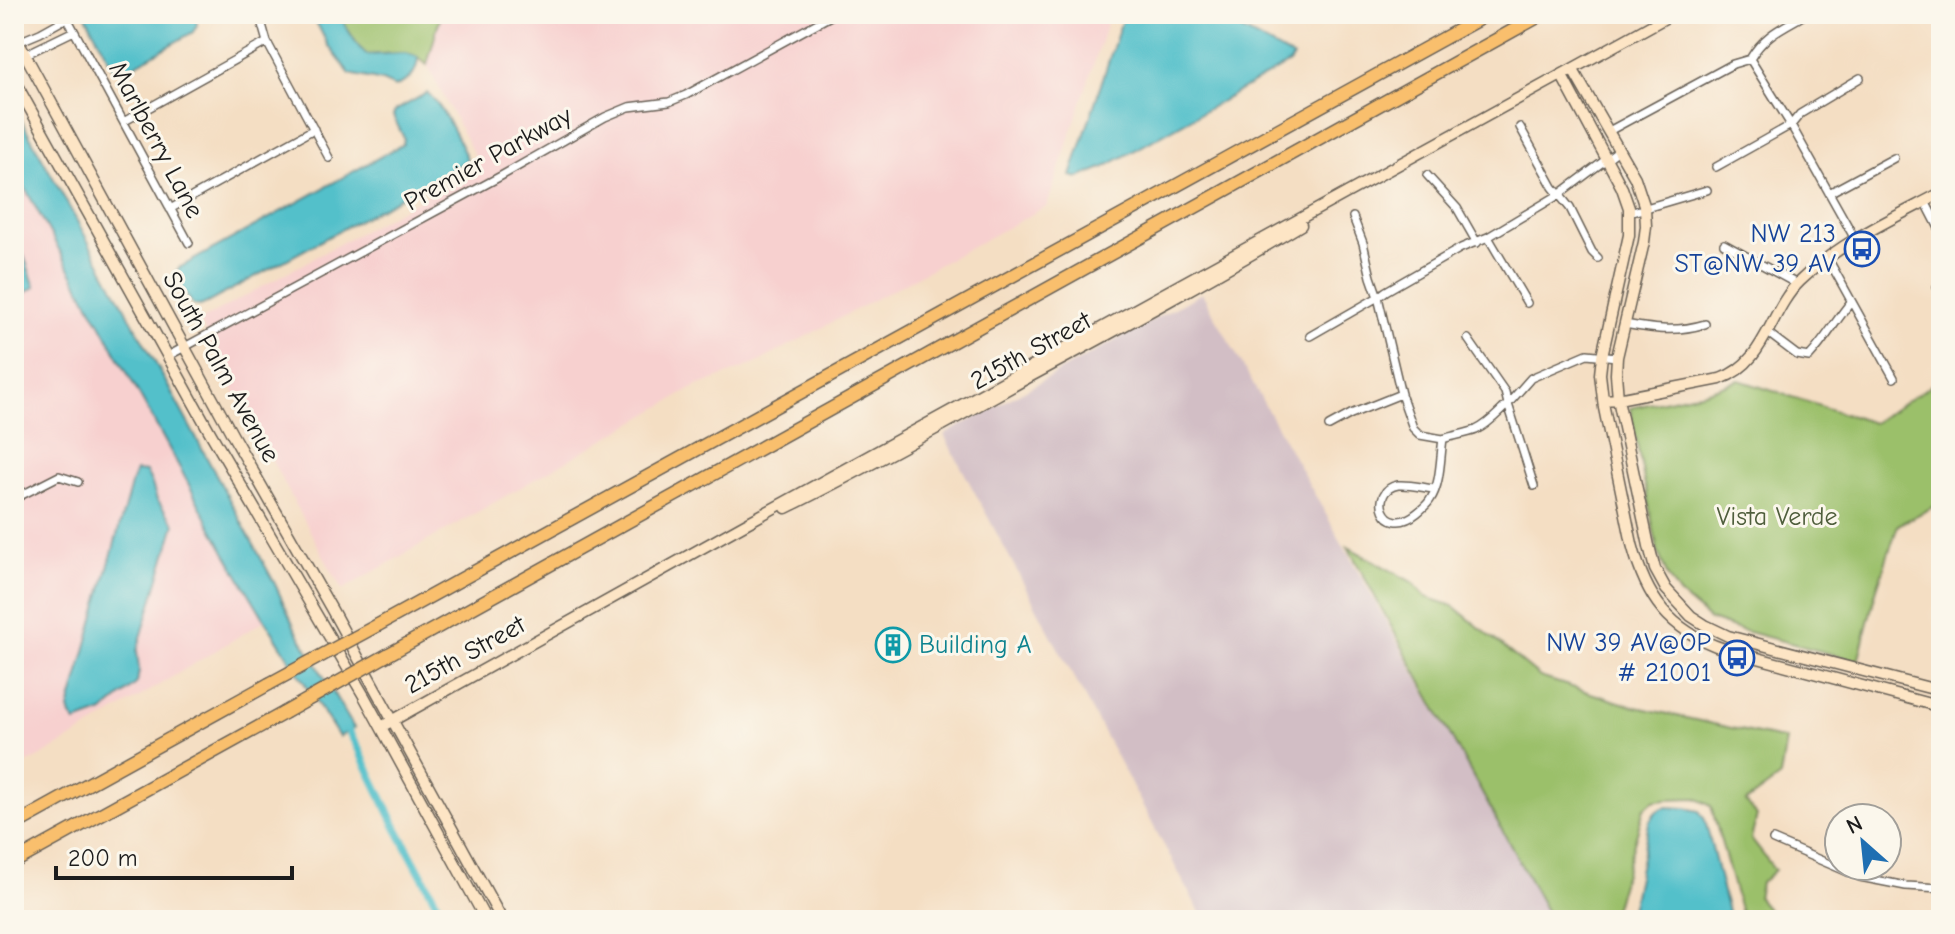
<svg xmlns="http://www.w3.org/2000/svg" width="1955" height="934" font-family="'Comic Neue',sans-serif">
<style>
.built{fill:#f7d0cf}
.industrial{fill:#d2bec5}
.green{fill:#9bc06b;stroke:#5c6e44;stroke-width:2}
.water{fill:#53c0ca;stroke:#386e73;stroke-width:2}
.lines{fill:none;stroke-linecap:round;stroke-linejoin:round}
.canal{stroke:#53c0ca;stroke-width:8}
.street-casing{stroke:#686056;stroke-width:10}
.secondary-casing{stroke:#686056;stroke-width:13}
.highway-casing{stroke:#686056;stroke-width:15}
.street{stroke:#fff;stroke-width:7}
.secondary{stroke:#fde5c5;stroke-width:10}
.highway{stroke:#f9bf6d;stroke-width:12}
.highway-bridge-casing{stroke:#686056;stroke-width:15;stroke-linecap:butt}
.highway-bridge{stroke:#f9bf6d;stroke-width:12}
.labels{text-anchor:middle;dominant-baseline:central;stroke-width:6;stroke-linejoin:round;paint-order:stroke}
.street-label{font-size:26px;fill:#1c1c1c;stroke:#fbf7ec}
.transit-label{font-size:26px;fill:#164399;stroke:#fbf7ec;text-anchor:end}
.park-label{font-size:26px;fill:#4f5e3c;stroke:#fbf7ec}
.culture-label{font-size:26px;fill:#0d838f;stroke:#fbf7ec;text-anchor:start}
</style>
<rect width="100%" height="100%" fill="#fbf7ec"/>
<filter id="ink" filterUnits="userSpaceOnUse"><feTurbulence type="fractalNoise" baseFrequency=".0125" numOctaves="2"/><feDisplacementMap in="SourceGraphic" scale="16" xChannelSelector="R" yChannelSelector="G"/><feConvolveMatrix kernelMatrix="1 2 1 2 8 2 1 2 1" color-interpolation-filters="sRGB"/></filter>
<filter id="wash" filterUnits="userSpaceOnUse"><feTurbulence type="fractalNoise" baseFrequency=".006" numOctaves="4" result="noise"/><feDisplacementMap in="SourceGraphic" scale="32" xChannelSelector="R" yChannelSelector="G"/><feGaussianBlur stdDeviation="1.8" result="paint"/><feColorMatrix in="noise" values="0 0 0 0 0 0 0 0 0 0 0 0 0 0 0 0 0 1.4 0 .05"/><feComposite in="paint" operator="in"/></filter>
<g filter="url(#wash)">
<rect width="100%" height="100%" fill="#f4dec3"/>
<path class="built" d="M441 14H1110L1047 206 757 363 695 387 342 590 221 367 200 321 480 166 427 65Z
M14 168 187 481 213 532 227 554 264 621 69 740 14 771Z"/>
<path class="industrial" d="M1202 293 1553 920H1204L944 435Z"/>
<path class="green" d="M338 14H441L427 65C408 48 391 54 367 55L359 47Z
M1739 380 1873 423 1936 382 1941 391V503L1898 525 1876 591 1858 661 1733 628 1710 620 1679 594 1668 577 1658 552 1630 408 1705 392Z
M1348 547 1412 582 1426 597 1453 606 1540 677 1632 706 1786 740 1780 777 1746 802 1757 816 1751 839 1775 870 1761 883 1758 898 1777 920H1743L1711 806 1696 798 1666 799 1653 801 1644 809 1611 920H1551Z"/>
<path class="water" d="M85 14H196L197 25 193 32 133 66 113 68Z
M312 14H338L359 47 367 55 406 53 418 57C417 74 410 80 395 87L382 81 350 74 328 45Z
M1124 14H1216L1234 26 1293 57 1289 63 1105 167 1079 178 1071 176Z
M427 93C441 102 458 141 467 158L465 162 207 303 200 306 193 305 179 283 175 273 179 268 403 144 404 138 393 116 395 111Z
M14 107 167 384 275 584 295 628 354 728 339 737C285 653 232 570 187 481L14 168Z
M14 245H20L35 287 14 299Z
M136 471 146 472 151 481 157 500 175 524 137 651 139 670 137 683 103 712 76 722 71 716 69 709 132 481Z
M1666 807 1685 808 1699 811 1705 820 1730 920H1629L1649 823C1653 813 1657 810 1666 807Z"/>
<g class="lines">
<path class="canal" d="M343 722 357 746 397 829 446 920"/>
</g>
</g>
<g filter="url(#ink)">
<g class="lines">
<g class="street-casing">
<path id="street" d="M65 14 189 243
M259 14 267 42 329 158
M16 43 40 33 67 18
M1750 59 1791 125 1855 239
M14 60 74 31
M125 121 267 42
M1520 127 1553 187 1570 208 1592 252 1598 258
M1609 131 1733 64 1750 59C1765 34 1782 28 1806 14
M1716 167 1791 125 1800 114 1860 78
M1427 175 1457 208 1477 243
M1829 193 1894 158
M1925 201 1941 232
M170 209 314 129
M1629 213 1707 190
M1353 217 1363 243 1371 277 1378 297 1401 394 1413 428 1420 435 1443 439
M1488 237 1527 303
M1724 244 1797 284
M1827 257 1894 378
M1941 279 1937 287 1941 295
M1624 324C1654 329 1675 333 1705 324
M1768 333 1797 355 1809 357C1825 340 1836 320 1851 302
M1310 336 1378 297 1386 291 1461 248 1488 237 1560 194 1620 149
M168 356 501 176 605 117 629 107 669 102 686 95 834 14
M1329 426 1351 414 1401 394
M1534 486 1508 404 1531 378 1587 354 1617 357
M1435 489C1424 488 1410 484 1398 485 1368 490 1383 540 1417 513 1422 509 1427 505 1430 500 1441 484 1440 458 1443 439 1454 435 1466 434 1476 430 1489 424 1498 413 1508 404L1505 392 1468 339
M14 499 59 476 78 482
M1773 840 1860 877 1906 886 1941 888"/>
</g>
<g class="secondary-casing">
<path id="secondary" d="M14 34 233 436 332 610 502 920
M1573 70 1635 178 1645 208 1646 226 1644 242 1617 357 1616 374 1618 399 1649 546 1655 569 1666 589 1691 616 1705 625 1728 636 1941 691
M1562 76 1622 188 1629 208V235L1602 356 1600 374 1604 408 1632 544C1646 598 1669 630 1724 649L1941 707
M14 80 211 434 364 696 486 920
M1603 400 1618 399 1720 379C1767 362 1768 312 1800 281 1840 242 1892 219 1941 193
M786 508C869 467 950 421 1031 376 1122 327 1213 278 1301 225
M381 727 745 524 1672 14"/>
</g>
<g class="highway-casing">
<path id="highway" d="M378 625 1488 14
M389 654 1543 14
M14 825 269 684
M14 862 284 713"/>
</g>
<use href="#street" class="street"/>
<use href="#secondary" class="secondary"/>
<use href="#highway" class="highway"/>
<g class="highway-bridge-casing">
<path id="highway-bridge" d="M269 684 378 625
M284 713 389 654"/>
</g>
<use href="#highway-bridge" class="highway-bridge"/>
</g>
</g>
<defs>
<g id="bus-ring" transform="scale(1.8)"><circle r="9.5" fill="#fbf7ec" stroke="#1a4fb4" stroke-width="1.5"/><path d="M-5-6H5V4H4V6H2V4H-2V6H-4V4H-5ZM-3.5-4V0h7V-4ZM-3.5 1.2v1.5H-2V1.2ZM2 1.2v1.5H3.5V1.2Z" fill="#1a4fb4"/></g>
<g id="building-ring" transform="scale(1.8)"><circle r="9.5" fill="#fbf7ec" stroke="#0f9aa8" stroke-width="1.5"/><path d="M-4-6H4V6H1V3H-1V6H-4ZM-2.5-4.3h1.7v1.8h-1.7ZM.8-4.3h1.7v1.8H.8ZM-2.5-1h1.7V.8h-1.7ZM.8-1h1.7V.8H.8Z" fill="#0f9aa8"/></g>
</defs>
<g fill-rule="evenodd">
<use href="#bus-ring" x="1862" y="249"/>
<use href="#building-ring" x="893" y="645"/>
<use href="#bus-ring" x="1737" y="658"/>
</g>
<g class="labels">
<g class="street-label">
<text transform="translate(156 140) rotate(62)">Marlberry Lane</text>
<text transform="translate(488 159) rotate(-29)">Premier Parkway</text>
<text transform="translate(1031 351) rotate(-29)">215th Street</text>
<text transform="translate(221 367) rotate(61)">South Palm Avenue</text>
<text transform="translate(465 655) rotate(-29)">215th Street</text>
</g>
<g class="transit-label">
<text x="1836" y="234">NW 213<tspan x="1836" dy="30">ST@NW 39 AV</tspan></text>
<text x="1711" y="643">NW 39 AV@OP<tspan x="1711" dy="30"># 21001</tspan></text>
</g>
<g class="park-label">
<text x="1777" y="517">Vista Verde</text>
</g>
<g class="culture-label">
<text x="919" y="645">Building A</text>
</g>
</g>
<rect width="1955" height="934" fill="none" stroke="#fbf7ec" stroke-width="48"/>
<g transform="translate(1863 842) rotate(333)"><circle r="38" fill="#fbf7ec" stroke="#a29f99" stroke-width="2"/>
<path d="M0-6L14 30L0 20L-14 30Z" fill="#1f6fb2"/>
<text y="-12" font-size="22" font-weight="bold" text-anchor="middle" fill="#1c1c1c">N</text>
</g>
<path d="M56 866v12h236v-12" fill="none" stroke="#1c1c1c" stroke-width="4"/>
<text x="68" y="866" font-size="24" fill="#1c1c1c" stroke="#fbf7ec" stroke-width="6" paint-order="stroke">200 m</text>
</svg>
